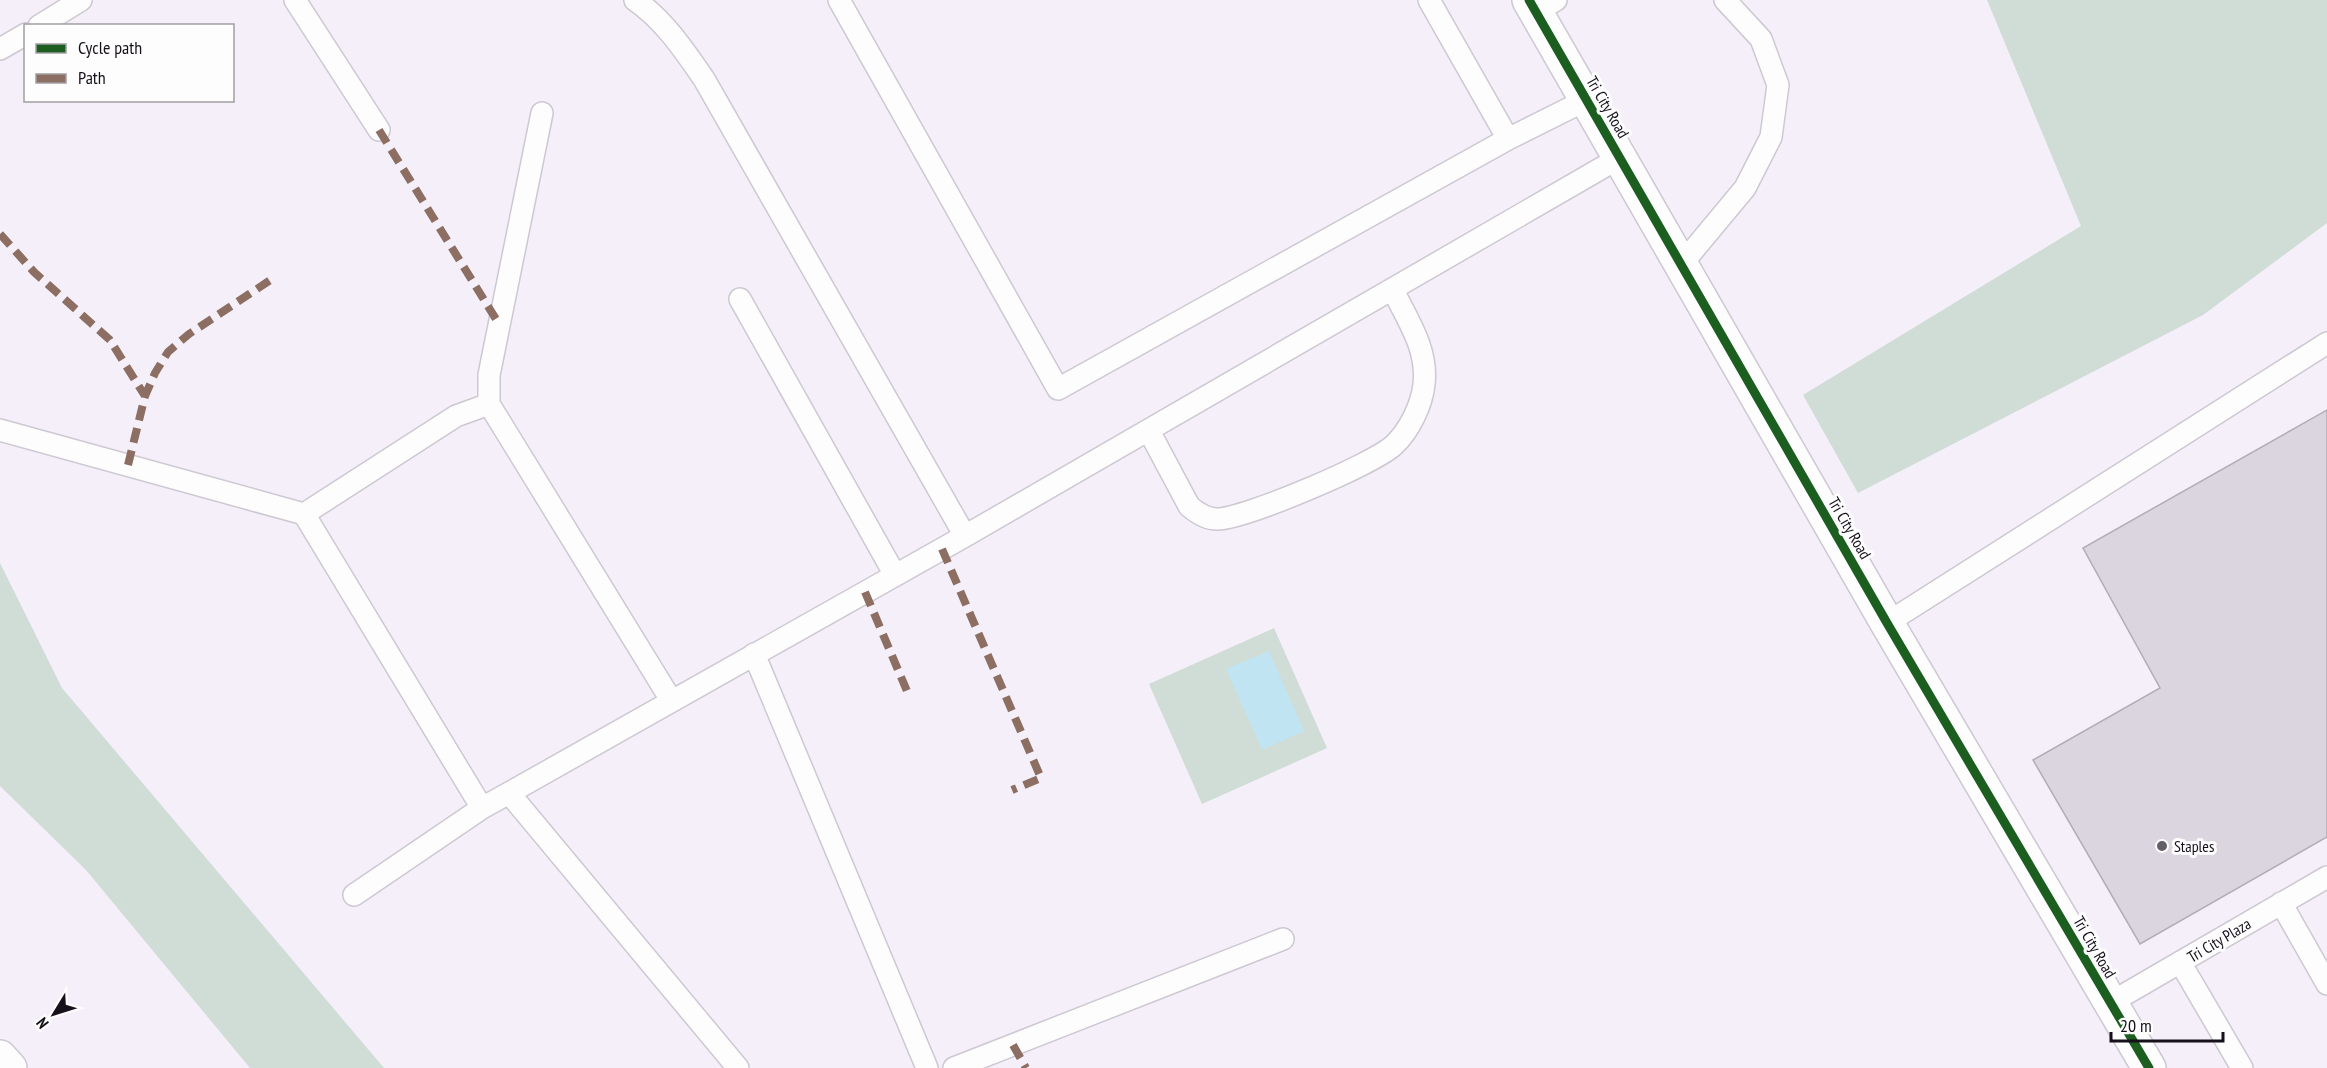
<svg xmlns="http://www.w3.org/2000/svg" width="2327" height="1068" font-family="'PT Sans Narrow',sans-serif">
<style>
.green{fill:#d0dcd6}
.water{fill:#c0e4f2}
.building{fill:#dad5df;stroke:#b1acb6;stroke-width:1.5}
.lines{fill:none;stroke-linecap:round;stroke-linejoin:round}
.lane-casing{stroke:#cdc8d2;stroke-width:24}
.street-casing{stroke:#cdc8d2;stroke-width:36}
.lane{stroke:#fdfdfe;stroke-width:21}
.street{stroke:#fdfdfe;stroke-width:33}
.quiet{stroke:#8d6e63;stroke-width:8;stroke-dasharray:15 8;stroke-linecap:butt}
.cycleway-casing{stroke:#fdfdfd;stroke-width:13}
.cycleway{stroke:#1b5e20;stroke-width:9}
.poi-dot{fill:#635e68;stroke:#fdfdfd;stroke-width:2}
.labels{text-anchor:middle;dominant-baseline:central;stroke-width:6;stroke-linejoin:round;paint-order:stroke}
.street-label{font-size:16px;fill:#15101a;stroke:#fdfdfd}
.poi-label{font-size:16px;fill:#15101a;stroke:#fdfdfd;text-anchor:start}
</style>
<rect width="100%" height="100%" fill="#f4eff9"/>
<path class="green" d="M1987 0H2327V223L2203 315 1858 493 1803 395 2081 226Z
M0 563 62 688 384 1068H250L86 870 0 786Z
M1274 628 1327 748 1202 804 1149 684Z"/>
<path class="water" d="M1269 651 1304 731 1262 750 1226 669Z"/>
<path class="building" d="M2327 410V837L2140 944 2033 760 2160 688 2083 548Z"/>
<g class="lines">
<g class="lane-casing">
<path id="lane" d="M295 0 379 130
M635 0C664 20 684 50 704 79L965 536
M839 0 1058 389 1508 139 1586 100
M1429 0 1508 139
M1536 12 1556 0
M39 26 81 0
M0 49 26 34
M1681 265 1745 188 1771 137 1778 85 1761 39 1725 0
M740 299 895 575
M489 404 671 700
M0 430 304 514 456 416 489 404V375L542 113
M1149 431 1189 506C1197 513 1206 519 1217 519 1244 519 1374 464 1394 445 1409 431 1422 405 1424 384 1428 349 1408 321 1393 290
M304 514 482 808
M1887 623 2327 343
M754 654 927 1068
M509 793 738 1068
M354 895 482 808 509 793 965 536 1619 158
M2281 903 2327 984
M2180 962 2242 1068
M2110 1003 2327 877
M954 1068 1283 939"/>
</g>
<g class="street-casing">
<path id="street" d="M1529 0 1887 623 2149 1068
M0 1057 10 1068"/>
</g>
<use href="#lane" class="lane"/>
<use href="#street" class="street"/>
<path class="quiet" d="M379 130 499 324
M0 234 34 272 110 340 145 396
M128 465 145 396 155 373 168 352 189 334 275 277
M942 549 1041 778 1012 790
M865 592 907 691
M1013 1045 1026 1068"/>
<g class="cycleway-casing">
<path id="cycleway" d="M1529 0 1887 623 2149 1068"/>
</g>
<use href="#cycleway" class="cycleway"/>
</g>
<circle class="poi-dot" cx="2162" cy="846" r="6"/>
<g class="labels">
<g class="street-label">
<text transform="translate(1608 107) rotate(60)">Tri City Road</text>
<text transform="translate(1850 528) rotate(60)">Tri City Road</text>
<text transform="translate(2219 940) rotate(-31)">Tri City Plaza</text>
<text transform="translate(2095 947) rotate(60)">Tri City Road</text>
</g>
<g class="poi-label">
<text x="2174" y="846">Staples</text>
</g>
</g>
<rect x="24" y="24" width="210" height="78" fill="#fdfdfd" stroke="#a09ea2" stroke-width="1.5"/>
<rect x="36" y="44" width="30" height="9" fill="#1b5e20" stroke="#a09ea2" stroke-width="1.5"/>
<text x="78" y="54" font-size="18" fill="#15101a">Cycle path</text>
<rect x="36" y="74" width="30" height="9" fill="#8d6e63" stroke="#a09ea2" stroke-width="1.5"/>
<text x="78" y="84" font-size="18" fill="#15101a">Path</text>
<g transform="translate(54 1014) rotate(232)" stroke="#fdfdfd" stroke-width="4.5" paint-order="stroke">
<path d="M0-4.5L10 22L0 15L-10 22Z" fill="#15101a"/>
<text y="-9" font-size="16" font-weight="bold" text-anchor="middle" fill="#15101a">N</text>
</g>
<path d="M2111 1032v9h112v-9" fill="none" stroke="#15101a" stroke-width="3"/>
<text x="2120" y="1032" font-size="18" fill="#15101a" stroke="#fdfdfd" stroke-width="4.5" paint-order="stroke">20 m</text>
</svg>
